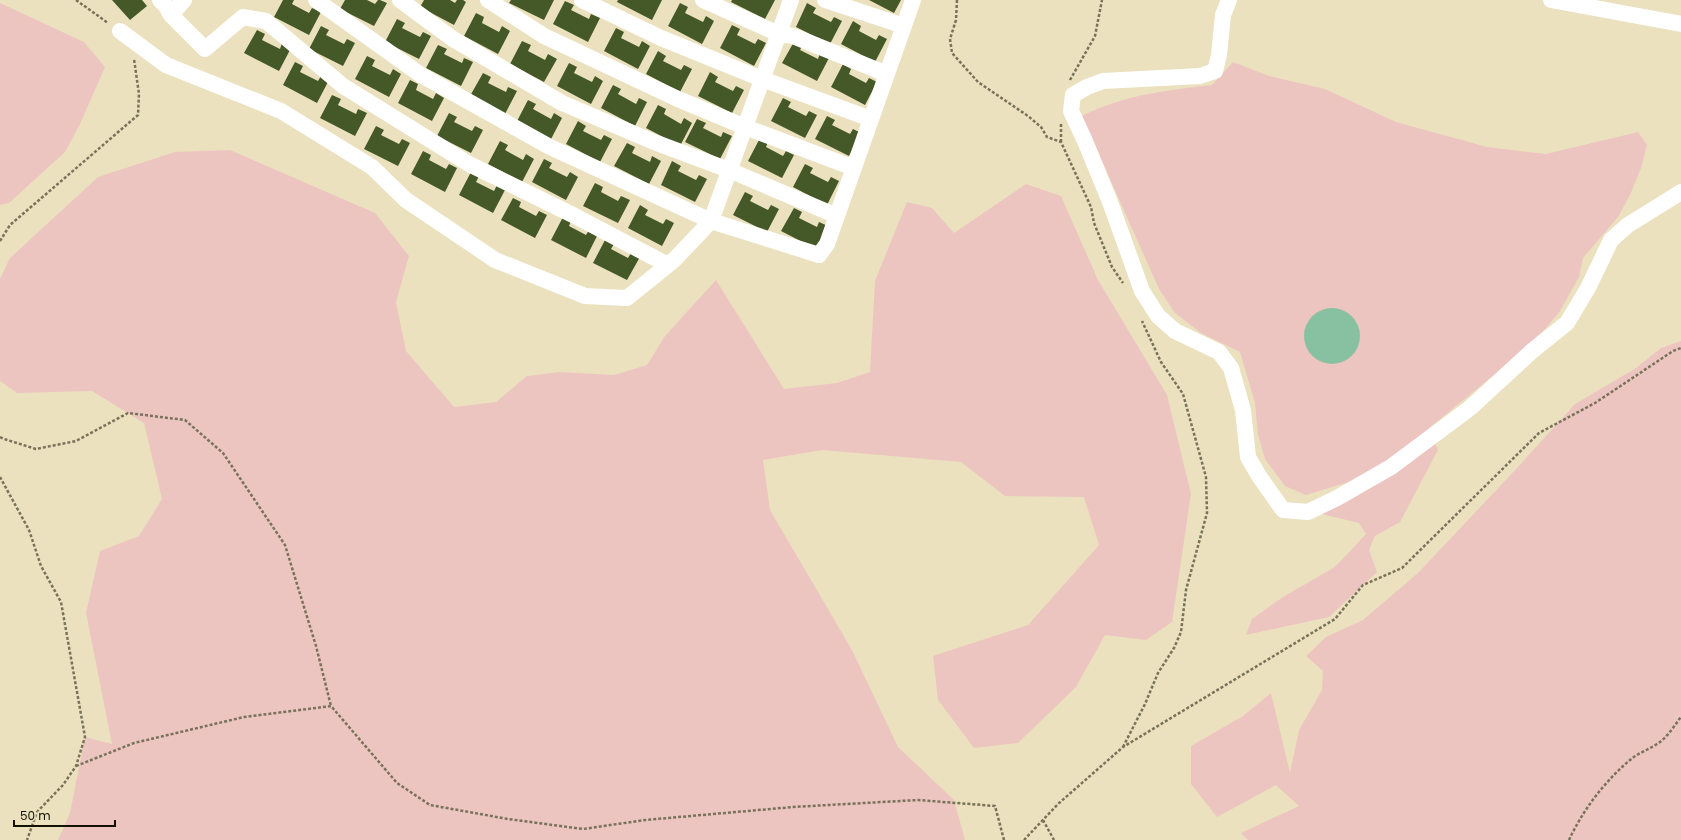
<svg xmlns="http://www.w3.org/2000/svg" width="1681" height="840" font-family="Poppins,sans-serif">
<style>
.green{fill:#edc5c0}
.water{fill:#87c1a1}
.building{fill:#455828}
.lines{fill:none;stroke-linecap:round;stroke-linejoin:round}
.path{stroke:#79725b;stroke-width:2.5;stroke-dasharray:3 2;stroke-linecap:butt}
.minor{stroke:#fff;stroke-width:16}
</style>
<rect width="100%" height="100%" fill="#ebe1be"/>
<path class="green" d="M0 3 84 42 105 67 80 124 65 152 9 203 0 205Z
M1233 62 1269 76 1325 89 1396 122 1487 147 1546 154 1638 132 1647 145 1641 168 1630 195 1618 217 1583 258 1579 277 1560 311 1545 329 1505 366 1429 428 1438 450 1400 522 1375 536 1369 550 1377 572 1329 617 1246 635 1252 619 1283 597 1335 567 1366 534 1359 523 1322 514 1348 484 1345 483 1306 495 1285 486 1265 459 1258 435 1255 403 1240 352 1201 333 1175 313 1159 289 1082 116C1123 95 1168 90 1212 85Z
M230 150 375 213 409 256 396 302 406 351 454 407 496 402 527 376 560 372 614 375 647 365 665 336 716 280 784 389 837 383 870 372 875 281 907 202 932 208 954 233 1026 184 1061 196 1098 280 1167 395 1191 494 1172 622 1146 640 1105 635 1076 687 1018 743 974 748 938 700 933 656 1028 625 1099 545 1084 497 1005 496 961 462 822 450 763 460 770 510 852 650 898 747 954 800 965 840H58L70 813 85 737 112 744 86 613 100 551 139 536 162 499 144 423 92 391 17 393 0 381V279L10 258 98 177 175 152Z
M1681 341V840H1248L1241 833 1299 806 1276 785 1217 817 1191 784V746L1243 716 1271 693 1290 773 1299 730 1322 690 1323 671 1306 656 1326 637 1363 620 1418 573 1518 467 1575 404 1636 368 1661 348Z"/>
<path class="water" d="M1304 336a28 28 0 1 1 56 0a28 28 0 1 1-56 0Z"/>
<path class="building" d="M112 0H142L147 6 130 20Z
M283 0H294L292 4 309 13 312 8 321 12 309 35 274 17Z
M345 0H367L375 4 378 0H380L387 3 374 26 340 9Z
M424 0H450L455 3 457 0H463L466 2 454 25 420 7Z
M511 0H554L544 20 509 3Z
M618 0H662L652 20 617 2Z
M732 0H775L765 19 731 2Z
M869 0H901L894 13Z
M565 1 574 5 571 10 589 19 591 14 600 18 588 42 553 24Z
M680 3 688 7 685 13 703 22 706 16 714 21 702 44 668 26Z
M807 3 816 8 813 13 831 22 834 17 842 21 830 44 796 27Z
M476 13 484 17 482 23 499 32 502 26 510 31 498 54 464 36Z
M397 19 405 23 402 28 420 37 423 32 431 36 419 59 385 42Z
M853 21 861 26 859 31 876 40 879 35 887 39 875 62 841 44Z
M732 25 740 29 737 35 755 44 758 39 766 43 754 66 720 48Z
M321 26 329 30 326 35 344 44 347 39 355 43 343 66 309 49Z
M616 28 624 32 621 38 639 47 642 41 650 46 638 69 604 51Z
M257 30 265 34 262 40 280 49 282 43 291 48 279 71 244 53Z
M795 40 803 44 800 50 818 59 820 53 829 58 817 81 782 63Z
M522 41 531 45 528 51 545 60 548 54 557 59 544 82 510 64Z
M438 45 447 49 444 54 462 63 464 58 473 62 461 86 426 68Z
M658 51 666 56 663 61 681 70 684 65 692 69 680 92 646 74Z
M367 56 375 60 372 66 390 75 393 69 401 74 389 97 355 79Z
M295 62 303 66 300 72 318 81 321 76 329 80 317 103 283 85Z
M569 63 577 67 574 73 592 82 595 76 603 81 591 104 557 86Z
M843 64 851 69 849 74 866 83 869 78 877 82 865 105 831 87Z
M710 72 718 77 715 82 733 91 736 86 744 90 732 113 698 96Z
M483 73 491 77 488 83 506 92 508 87 517 91 505 114 470 96Z
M410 80 418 84 416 90 433 99 436 93 444 98 432 121 398 103Z
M613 85 621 89 618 94 636 104 639 98 647 102 635 126 601 108Z
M332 95 341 99 338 105 356 114 358 109 367 113 355 136 320 118Z
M783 98 791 102 788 107 806 116 809 111 817 115 805 138 771 121Z
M528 100 536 104 533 109 551 119 554 113 562 118 550 141 516 123Z
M658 105 666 109 664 114 681 124 684 118 692 123 680 146 646 128Z
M449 113 457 117 454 122 472 131 475 126 483 130 471 153 437 136Z
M827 116 835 120 832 125 850 134 853 129 861 133 849 156 815 139Z
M697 119 706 123 703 128 721 137 723 132 732 136 720 159 685 142Z
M578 121 586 126 583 131 601 140 604 135 612 139 600 162 566 144Z
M376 126 384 130 381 135 399 144 402 139 410 143 398 166 364 149Z
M760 138 768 142 766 147 783 156 786 151 794 155 782 178 748 161Z
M500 141 508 145 505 150 523 160 526 154 534 159 522 182 488 164Z
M627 143 635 147 632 153 650 162 652 156 661 161 649 184 614 166Z
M423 151 431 155 429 160 446 169 449 164 457 168 445 192 411 174Z
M544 159 552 163 549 168 567 177 570 172 578 177 566 200 532 182Z
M672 161 681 166 678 171 696 180 699 175 707 179 695 202 661 185Z
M805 164 813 168 810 173 828 182 831 177 839 181 827 205 793 187Z
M471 172 479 176 476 182 494 191 497 185 505 190 493 213 459 195Z
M595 183 603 187 601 192 618 201 621 196 630 200 618 223 583 206Z
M745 192 753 196 750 201 768 210 771 205 779 209 767 232 733 215Z
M513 198 521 202 519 207 536 216 539 211 547 215 535 238 501 220Z
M640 205 648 210 645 215 663 224 666 219 674 223 662 246 628 228Z
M794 208 802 212 799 218 817 227 819 222 828 226 816 249 781 231Z
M563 217 571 221 569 226 586 235 589 230 598 234 586 258 551 240Z
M605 240 614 244 611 249 628 258 631 253 640 257 627 280 593 263Z"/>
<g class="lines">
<path class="path" d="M76 0 108 23
M957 0 956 20 950 39 952 53 978 82 1028 116 1041 127 1047 137 1061 142 1091 207 1094 223 1112 267 1123 283
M1070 80 1095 36 1102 0
M1061 124V142
M0 241 10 225 138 115 139 94 134 59
M0 437 4 439 36 449 76 441 128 413 185 420 223 453 285 545 316 646 331 706
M0 477 29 530 41 566 61 602 85 737 76 766 63 785 37 812 27 840
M1123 747 1145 704 1158 673 1174 648 1181 632 1186 590 1207 513 1206 477 1183 394 1161 362 1142 321
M76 766 134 743 244 717 331 706 397 783 430 805 508 819 583 829 645 820 793 807 918 800 995 806 1004 840
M1043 820 1054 840
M1024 840 1058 804 1123 747 1335 619 1363 585 1402 568 1539 433 1595 403 1673 351 1681 348
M1569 840C1583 810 1604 782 1630 760 1638 753 1648 750 1657 744 1667 738 1674 726 1681 717"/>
<path class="minor" d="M160 0 166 6 171 15
M184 0 171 15 205 49 243 17 266 21 343 86 469 164 575 216 668 265
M316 0 421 75 550 147 711 221 819 255 827 244 913 0
M400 0 453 39 562 103 654 142 729 170 837 216
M488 0 544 36 678 99 745 127 854 168
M582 0 661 38 762 79 871 119
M703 0 779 34 793 36 887 74
M825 0 904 26
M1229 0 1223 15 1219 55 1215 71 1200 76 1103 81 1087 87 1073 95 1071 111 1085 141 1110 202 1142 291 1158 316 1175 331 1219 352 1231 368 1243 410 1248 457 1259 476 1283 510 1308 512 1337 498 1391 467 1470 408 1532 351 1567 323 1588 288 1611 240 1628 225 1681 192
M1551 0 1681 24
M120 31 166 65 281 111 372 167 406 200 495 260 585 296 627 298 674 260 711 221 791 0"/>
</g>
<path d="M14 820v6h101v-6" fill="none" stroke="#131004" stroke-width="2"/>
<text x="20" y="820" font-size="12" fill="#131004" stroke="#ebe1be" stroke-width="3" paint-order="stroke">50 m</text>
</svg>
